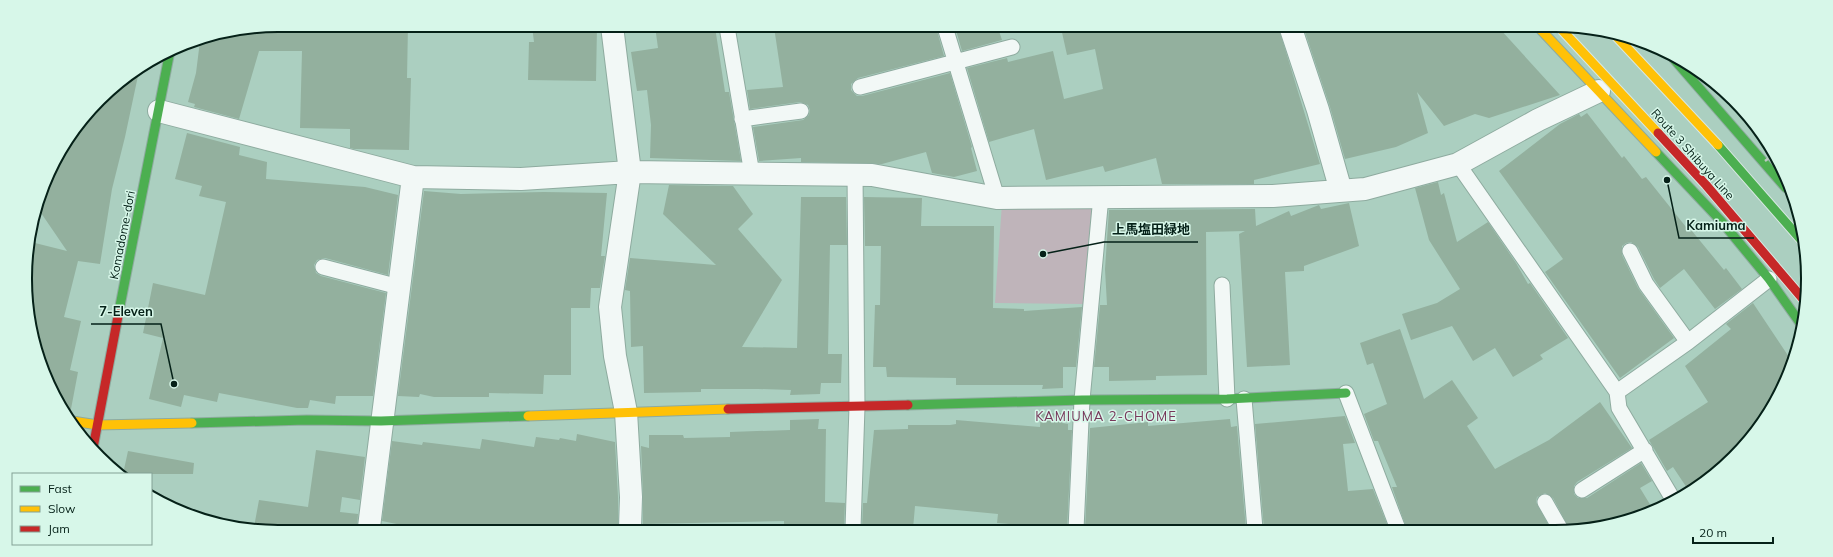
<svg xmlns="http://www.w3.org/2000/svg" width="1833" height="557" font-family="Mulish,'Noto Sans JP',sans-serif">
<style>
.green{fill:#bfb4ba}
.building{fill:#93b09e}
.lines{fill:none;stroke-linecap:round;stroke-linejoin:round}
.lane-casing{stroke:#8eab9f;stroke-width:17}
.street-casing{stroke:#8eab9f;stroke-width:24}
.fast-casing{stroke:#8eab9f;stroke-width:11}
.slow-casing{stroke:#8eab9f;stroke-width:11}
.jam-casing{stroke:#8eab9f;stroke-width:11}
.lane{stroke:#f2f8f6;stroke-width:15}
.street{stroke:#f2f8f6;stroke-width:22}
.fast{stroke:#4caf50;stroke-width:9}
.slow{stroke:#ffc107;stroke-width:9}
.jam{stroke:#c62828;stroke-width:9}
.fast-bridge-casing{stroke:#d9e9e3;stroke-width:11;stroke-linecap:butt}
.slow-bridge-casing{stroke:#d9e9e3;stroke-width:11;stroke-linecap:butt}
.jam-bridge-casing{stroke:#d9e9e3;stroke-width:11;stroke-linecap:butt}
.path-bridge{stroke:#bdc8c3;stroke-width:2.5;stroke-dasharray:4 2;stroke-linecap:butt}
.fast-bridge{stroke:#4caf50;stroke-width:9}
.slow-bridge{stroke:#ffc107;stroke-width:9}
.jam-bridge{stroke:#c62828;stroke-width:9}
.labels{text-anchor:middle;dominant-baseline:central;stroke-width:3;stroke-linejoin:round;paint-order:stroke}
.street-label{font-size:12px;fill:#052118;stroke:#d7f7e9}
.neighbourhood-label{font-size:13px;letter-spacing:1px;fill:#77375a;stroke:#d7f7e9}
.rim{fill:none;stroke:#052118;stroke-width:2}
.leader{fill:none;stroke:#052118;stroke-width:1.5}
.callout-dot{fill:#052118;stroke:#d7f7e9;stroke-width:1.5}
.callout-label{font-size:13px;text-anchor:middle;font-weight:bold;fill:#052118;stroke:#d7f7e9;stroke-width:3;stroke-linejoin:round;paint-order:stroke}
</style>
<rect width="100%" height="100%" fill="#abcfc0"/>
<path class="green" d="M1002 203 1092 204 1083 304 995 303Z"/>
<path class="building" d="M278 25H408L407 78H411L409 150 354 149 350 148V129L300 128 302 51H259L239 119 194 107 195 104 188 102 196 73 200 41Z
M532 26H597L596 81 528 80 529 42H534Z
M655 26 715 27 725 92H729L741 161 650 158 651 125 647 90 637 91 631 52 658 48Z
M774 27H936L944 56 858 78 851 84V90L857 96H862L950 73 972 147 971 148 977 171 954 177 932 173 926 152 882 164 801 162V158L759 161 753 127 803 120 809 115 810 110 808 105 800 102 750 109 747 90 783 87Z
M955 27 998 28 1002 40 962 51Z
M1061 28 1279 29 1320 164 1254 180V184H1162L1156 158 1105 172 1103 166 1046 180 1034 129 989 142 967 68 1007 58 1008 62 1053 51 1064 99 1103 89 1095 49 1067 55Z
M1304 29H1500L1560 95 1489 118 1475 114 1444 126 1417 92 1428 133 1396 147 1345 159 1330 107Z
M139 71 125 137 112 189 100 264 78 261 64 317 81 321 70 370 78 372 71 409 66 410 34 344 26 262 31 242 67 251 39 210 51 166 110 89Z
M1587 113 1622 158 1624 156 1642 179 1646 177 1690 232 1692 231 1724 270 1726 268 1742 289 1715 309 1684 269 1660 288 1654 279 1638 247 1631 242 1626 243 1622 246V255L1638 288 1674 338 1620 378 1545 272 1563 259 1499 171 1560 124 1579 114 1581 117Z
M187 133 240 147 239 155 267 162 266 179 365 187 398 195 388 275 325 258 317 260 314 265 316 273 321 276 386 293 373 396H336L335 404 310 400 308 408H297L219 393 217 402 184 395 181 407 149 399 163 338 143 333 153 283 205 295 226 202 199 196 202 186 175 179Z
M1438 182 1441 195 1444 193 1457 242 1488 222 1516 263 1528 284 1530 283 1568 338 1540 355 1543 359 1513 377 1495 348 1473 361 1452 326 1411 340 1402 314 1437 303 1460 289 1429 240 1415 188Z
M669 185 733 186 753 214 738 229 782 280 742 347 797 348 801 197H846L847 245H830L828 354H842L841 383H821L820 394 790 395 791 390 758 389H701V392L644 393 643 346 631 347 630 291 625 290 630 258 716 265 663 214Z
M424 191 461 194 544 192 607 193 601 256H605L600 288H591L590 308H571V375H544L543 394 489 393V397H434L420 394 419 397 398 396Z
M864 197 922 198 921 226H994L993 308 1024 309V311L1082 307 1076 367H1063V388L1042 389 1043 385H956V378L887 377 886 367H873L875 305H880L881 246H865Z
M1349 203 1359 246 1304 266V271L1285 272 1290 365 1247 367 1239 234 1245 231 1206 232 1207 375 1156 376V380L1109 381V367H1094L1100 305H1107L1105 269 1109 210 1255 209 1256 226 1289 211 1291 216 1319 205 1321 209Z
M1753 303 1791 360 1774 405 1722 469 1689 491 1673 467 1667 471 1649 440 1708 402 1685 366 1731 329 1726 324Z
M1400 329 1424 399 1452 380 1478 418 1467 426 1495 469 1549 440 1600 402 1632 448 1577 482 1574 486V494L1578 498H1587L1641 463 1652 481 1640 488 1651 506 1640 514 1587 530H1570L1553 498 1545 493 1537 497 1536 502 1551 530H1407L1392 487H1397L1378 441H1374L1364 414 1387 404 1373 363 1367 365 1360 343Z
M1062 413V423L1068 424V430H1072L1067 529 997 523 998 514 915 506 913 529 862 528 863 503H867L874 430 908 429V425H950L956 424V420L1040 427 1041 414Z
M1345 416 1355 443 1343 444 1348 491 1373 489 1389 529H1264L1255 424Z
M819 419 818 429H826L825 502 845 503 844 528H784V521L643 524V496L641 446 649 448V435H683L684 438 730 437V432L790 430V420Z
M1230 419 1231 427 1237 426 1246 529H1085L1090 428 1148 422V426Z
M577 434 615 442 618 497V524H612V528H416L382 521 392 441 422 445 423 442 480 449 482 439 534 447 536 437 559 440 560 438 576 441Z
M316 450 365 457 360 500 342 497 340 512 358 514 357 527H254L259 500 308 507Z
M128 451 194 463 193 474H123Z"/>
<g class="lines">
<g class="lane-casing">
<path id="lane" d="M727 27 752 174
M945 27 997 198
M860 87 1012 47
M742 119 801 111
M1458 164 1617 392
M1630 251 1646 284 1688 342
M323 267 399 287
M1222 285 1227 399
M1346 393 1398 529
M1244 399 1255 529
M1582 490 1645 450
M1674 501 1619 408 1617 392 1688 342 1769 279
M1545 502 1561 530
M853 528 857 407 855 173
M1076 529 1082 400 1101 196"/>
</g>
<g class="street-casing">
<path id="street" d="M612 26 630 172 610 307 615 356 626 412 631 497 630 528
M1291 29 1318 110 1341 191
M159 111 413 177 521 179 630 172 872 175 997 198 1273 196 1365 189 1458 164 1538 120 1599 91
M369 527 413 177"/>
</g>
<g class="fast-casing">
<path id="fast" d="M1673 58 1786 188
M1656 152 1722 222 1769 279 1803 327
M119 311 170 51
M908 405 1082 400 1227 399 1346 393
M192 423 307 420 381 421 528 416"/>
</g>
<g class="slow-casing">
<path id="slow" d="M1541 30 1656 152
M528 416 728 409
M72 421 98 425 192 423"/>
</g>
<g class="jam-casing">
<path id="jam" d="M728 409 908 405
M93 448 119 311"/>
</g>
<use href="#lane" class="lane"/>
<use href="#street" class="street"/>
<use href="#fast" class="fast"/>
<use href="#slow" class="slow"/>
<use href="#jam" class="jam"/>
<g class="fast-bridge-casing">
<path id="fast-bridge" d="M1718 145 1803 242"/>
</g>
<g class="slow-bridge-casing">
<path id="slow-bridge" d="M1562 30 1658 133
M1615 35 1718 145"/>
</g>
<g class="jam-bridge-casing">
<path id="jam-bridge" d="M1658 133 1706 185 1803 299"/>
</g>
<path class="path-bridge" d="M1765 161 1773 155"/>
<use href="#fast-bridge" class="fast-bridge"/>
<use href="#slow-bridge" class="slow-bridge"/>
<use href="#jam-bridge" class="jam-bridge"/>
</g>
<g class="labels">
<g class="street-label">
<text transform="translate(1693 154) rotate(48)">Route 3 Shibuya Line</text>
<text transform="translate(122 235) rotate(-79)">Komadome-dori</text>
</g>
<g class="neighbourhood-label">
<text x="1106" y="416">KAMIUMA 2-CHOME</text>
</g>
</g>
<path d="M0 0H1833V557H0ZM278 32H1555A246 246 0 0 1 1801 278V279A246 246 0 0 1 1555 525H278A246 246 0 0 1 32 279V278A246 246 0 0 1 278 32Z" fill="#d7f7e9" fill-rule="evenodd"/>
<path class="rim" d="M278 32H1555A246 246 0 0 1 1801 278V279A246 246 0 0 1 1555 525H278A246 246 0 0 1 32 279V278A246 246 0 0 1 278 32Z"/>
<path class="leader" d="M1667 180L1679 238H1754M1043 254L1104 242H1198M174 384L161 324H91"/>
<g class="callout-dot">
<circle cx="1667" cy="180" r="4"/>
<circle cx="1043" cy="254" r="4"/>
<circle cx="174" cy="384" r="4"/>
</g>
<g class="callout-label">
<text x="1716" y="230">Kamiuma</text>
<text x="1151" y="234">上馬塩田緑地</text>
<text x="126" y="316">7-Eleven</text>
</g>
<rect x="12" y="473" width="140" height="72" fill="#d7f7e9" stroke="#83a195"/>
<rect x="20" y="486" width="20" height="6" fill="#4caf50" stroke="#83a195"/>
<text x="48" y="493" font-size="12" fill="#052118">Fast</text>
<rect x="20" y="506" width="20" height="6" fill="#ffc107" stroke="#83a195"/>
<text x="48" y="513" font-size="12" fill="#052118">Slow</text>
<rect x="20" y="526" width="20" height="6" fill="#c62828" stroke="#83a195"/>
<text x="48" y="533" font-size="12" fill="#052118">Jam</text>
<path d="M1693 537v6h80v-6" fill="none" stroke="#052118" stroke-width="2"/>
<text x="1699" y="537" font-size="12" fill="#052118" stroke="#d7f7e9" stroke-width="3" paint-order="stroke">20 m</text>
</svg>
